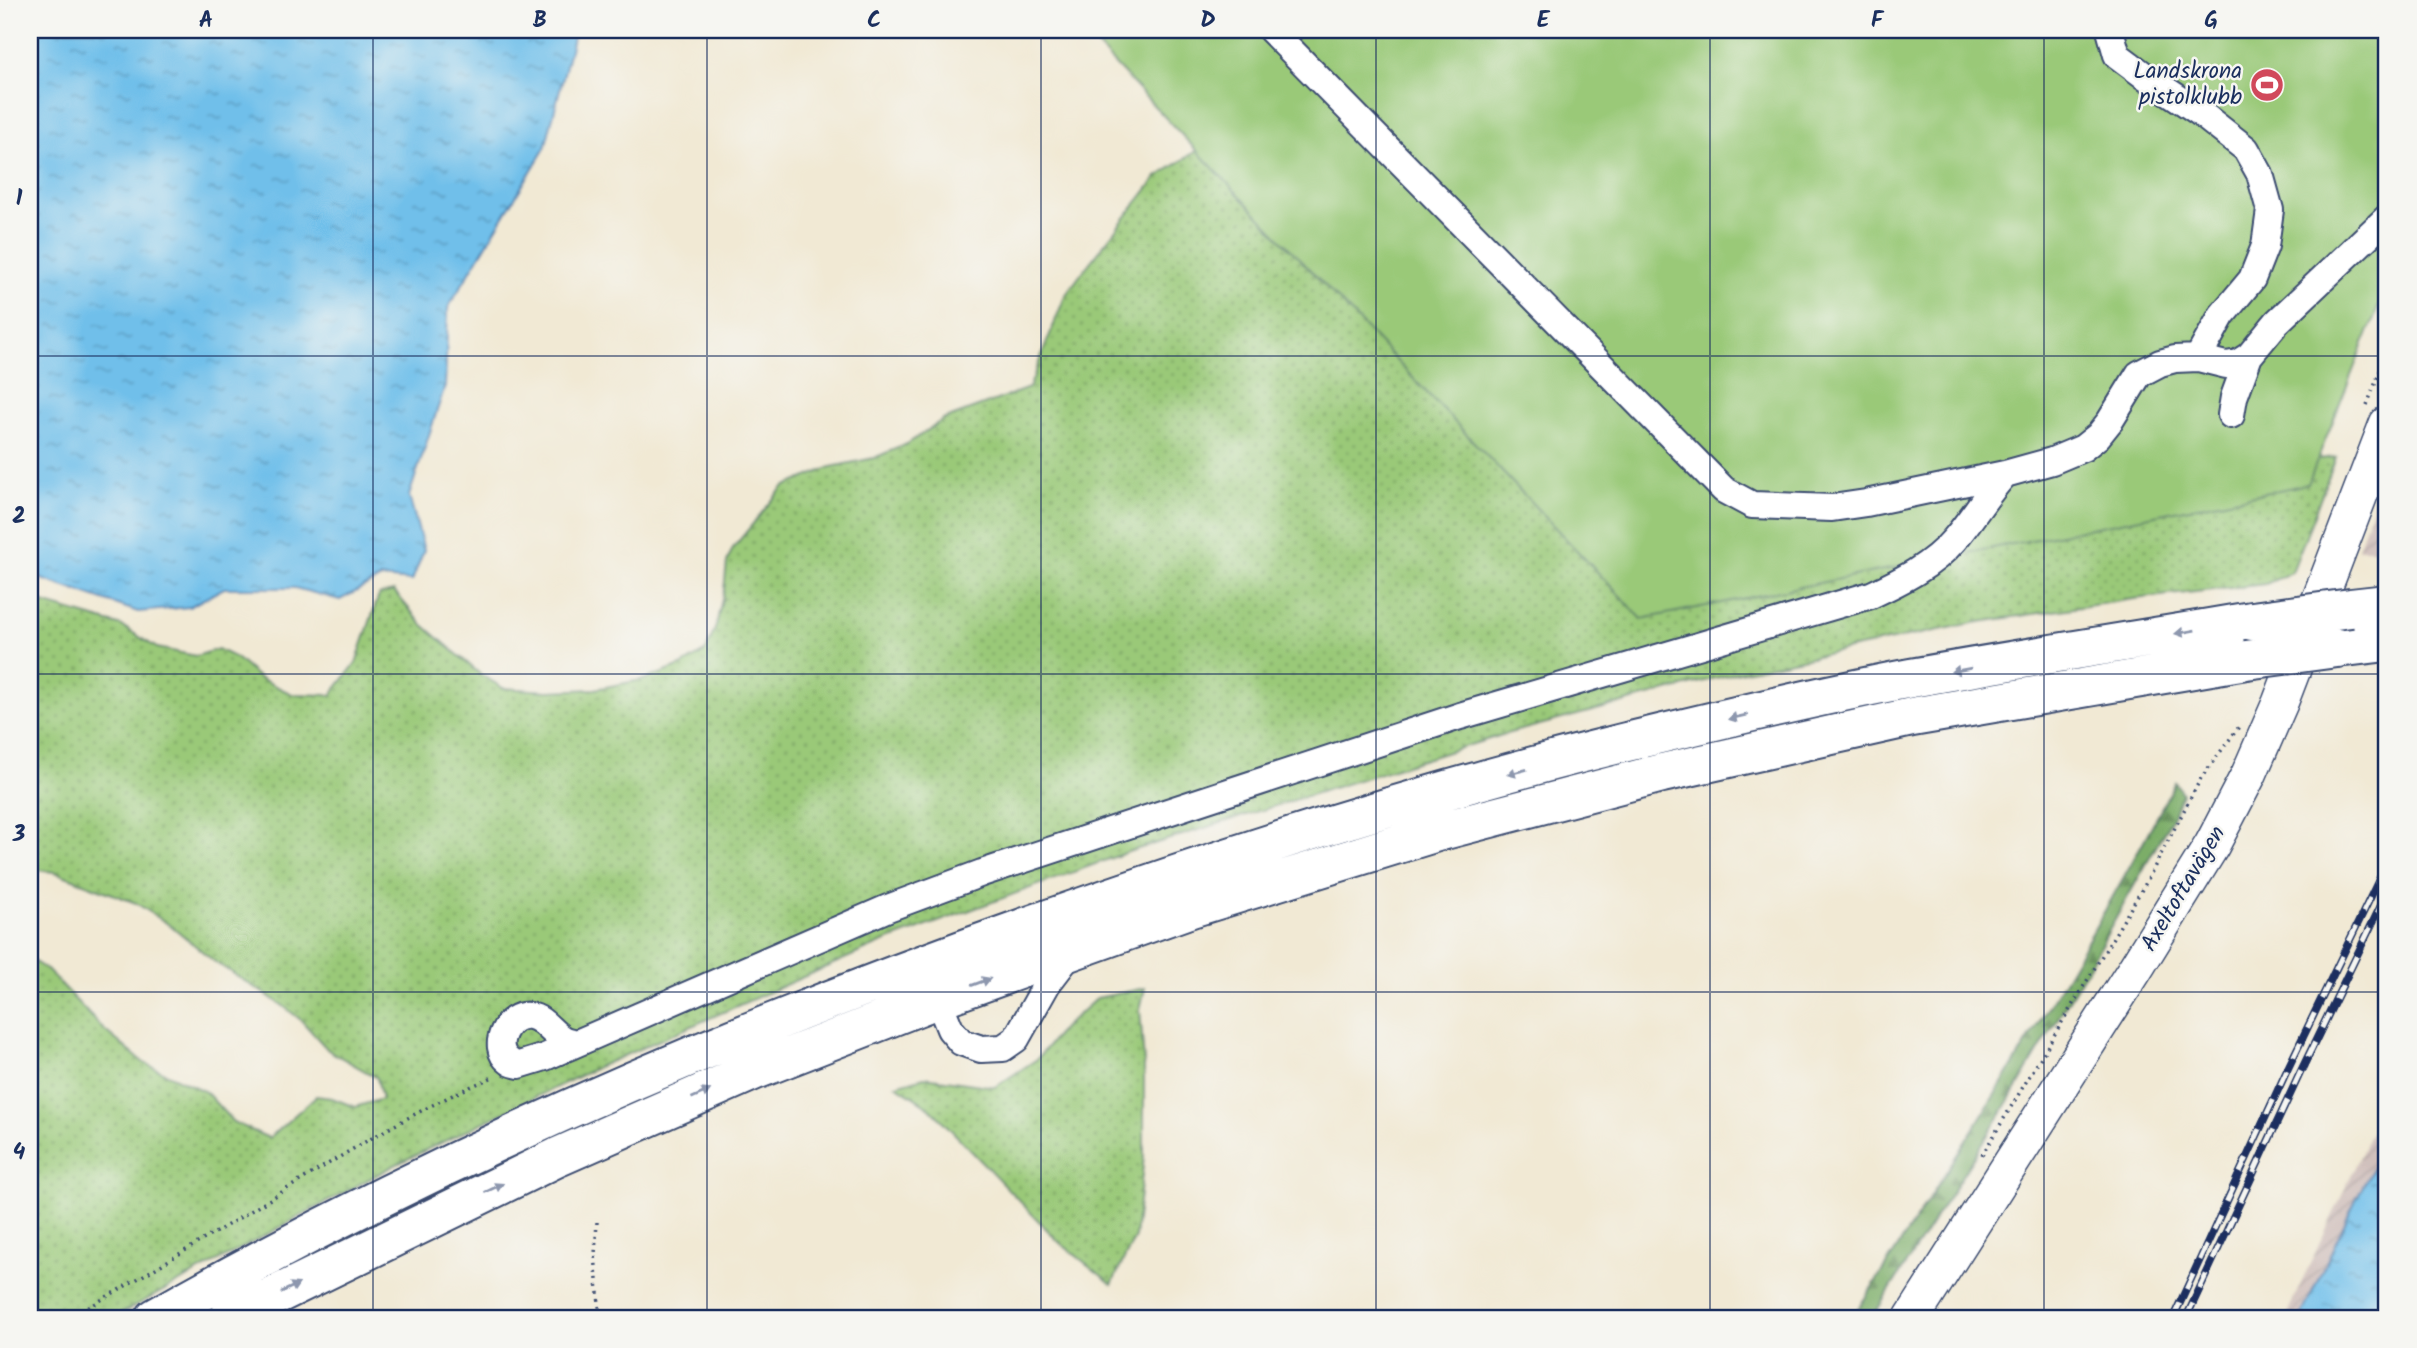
<svg xmlns="http://www.w3.org/2000/svg" width="2417" height="1348" font-family="Kalam,sans-serif">
<style>
.industrial{fill:url(#industrial-furrows)}
.grass{fill:url(#grass-dots);stroke:#5a7c6b;stroke-width:2}
.forest{fill:url(#forest-firs);stroke:#4b6e63;stroke-width:2}
.green{fill:#9ac978;stroke:#5a7c6b;stroke-width:2}
.water{fill:url(#water-ripples);stroke:#4677a4;stroke-width:2}
.lines{fill:none;stroke-linecap:round;stroke-linejoin:round}
.minor-casing{stroke:#3b4b70;stroke-width:30}
.major-casing{stroke:#3b4b70;stroke-width:38}
.highway-casing{stroke:#3b4b70;stroke-width:42}
.path{stroke:#3b4b70;stroke-width:3.5;stroke-dasharray:2 5;stroke-linecap:butt}
.minor{stroke:#fff;stroke-width:26}
.major{stroke:#fff;stroke-width:35}
.highway{stroke:#fff;stroke-width:38}
.rail-casing{stroke:#1b2f5e;stroke-width:8}
.rail{stroke:#f6f6f2;stroke-width:5;stroke-dasharray:16;stroke-linecap:butt}
.highway-bridge-casing{stroke:#3b4b70;stroke-width:42;stroke-linecap:butt}
.highway-bridge{stroke:#fff;stroke-width:38}
.oneway{fill:#8d97ae}
.grid{fill:none;stroke:#1b2f5e;stroke-width:2;stroke-opacity:0.55}
.labels{text-anchor:middle;dominant-baseline:central;stroke-width:5;stroke-linejoin:round;paint-order:stroke}
.poi-label{font-size:23px;fill:#1b2f5e;stroke:#f6f6f2;text-anchor:end}
.street-label{font-size:23px;fill:#1b2f5e;stroke:#f6f6f2}
.neatline{fill:none;stroke:#1b2f5e;stroke-width:2.5}
.grid-label{font-size:23px;text-anchor:middle;font-weight:bold;fill:#1b2f5e}
</style>
<defs>
<pattern id="industrial-furrows" width="10" height="10" patternUnits="userSpaceOnUse" patternTransform="scale(1.75)"><rect width="10" height="10" fill="#d0c0bc"/><path d="M-1 1l2-2M0 10L10 0M9 11l2-2" fill="none" stroke="#b2a5a4"/></pattern>
<pattern id="grass-dots" width="8" height="8" patternUnits="userSpaceOnUse" patternTransform="scale(1.75)"><rect width="8" height="8" fill="#9ac978"/><path d="M2 2h.1M6 6h.1" fill="none" stroke="#7da466" stroke-width="1.8" stroke-linecap="round"/></pattern>
<pattern id="forest-firs" width="22" height="20" patternUnits="userSpaceOnUse" patternTransform="scale(1.75)"><rect width="22" height="20" fill="#7bad68"/><path d="M5 1l3.5 6h-7zM16 11l3.5 6h-7z" fill="#648d59"/></pattern>
<pattern id="water-ripples" width="26" height="14" patternUnits="userSpaceOnUse" patternTransform="scale(1.75)"><rect width="26" height="14" fill="#70bfea"/><path d="M2 4q2-2 4 0t4 0M15 11q2-2 4 0t4 0" fill="none" stroke="#5b9cc1"/></pattern>
</defs>
<rect width="100%" height="100%" fill="#f6f6f2"/>
<filter id="ink" filterUnits="userSpaceOnUse"><feTurbulence type="fractalNoise" baseFrequency=".0143" numOctaves="2"/><feDisplacementMap in="SourceGraphic" scale="14" xChannelSelector="R" yChannelSelector="G"/><feConvolveMatrix kernelMatrix="1 2 1 2 8 2 1 2 1" color-interpolation-filters="sRGB"/></filter>
<filter id="wash" filterUnits="userSpaceOnUse"><feTurbulence type="fractalNoise" baseFrequency=".00686" numOctaves="4" result="noise"/><feDisplacementMap in="SourceGraphic" scale="28" xChannelSelector="R" yChannelSelector="G"/><feGaussianBlur stdDeviation="1.57" result="paint"/><feColorMatrix in="noise" values="0 0 0 0 0 0 0 0 0 0 0 0 0 0 0 0 0 1.4 0 .05"/><feComposite in="paint" operator="in"/></filter>
<g filter="url(#wash)">
<rect width="100%" height="100%" fill="#f1e9d4"/>
<path class="industrial" d="M2387 464V549H2358Z
M2387 1098V1318H2285Z"/>
<path class="grass" d="M1204 146 2302 461 2336 457 2292 572 2266 584 2134 599 1973 623 1735 673 1502 735 1128 852 881 943 598 1067 395 1165 113 1318H30V959L47 970 103 1029 144 1063 206 1092 233 1122 269 1138 316 1096 332 1098 355 1107 382 1099 377 1078 328 1050 301 1020 282 1005 215 962 174 928 136 903 55 872 30 869V599L122 626 157 648 196 656 218 649 236 658 259 678 292 694 331 695 356 663 379 595 394 591 421 623 480 674 503 688 548 691 595 689 646 679 681 666 706 651 716 626 724 590 727 562 733 548 783 487 831 467 874 458 907 444 943 420 1029 388 1065 296 1084 270 1157 177Z
M1145 988 1140 1009 1144 1064V1156L1135 1237 1112 1284 1059 1242 930 1108 896 1085 924 1077 995 1087 1037 1059 1064 1027 1097 998Z"/>
<path class="forest" d="M2175 782 2182 793 2172 818 2093 959 2008 1103 1872 1318H1852C1965 1144 2079 967 2175 782Z"/>
<path class="green" d="M1082 30H2387V285L2308 484 1642 619Z"/>
<path class="water" d="M30 30H575L545 148 448 308 445 386 409 496 424 550 412 581 381 578 340 600 295 588H224L189 607 138 612 30 575Z
M2387 1142V1318H2300L2357 1197Z"/>
</g>
<g filter="url(#ink)">
<g class="lines">
<g class="minor-casing">
<path id="minor" d="M1271 30 1724 490 1752 505 1832 508 1866 503 2005 474 2052 461 2083 448 2098 436 2110 421 2139 374 2160 363 2175 359 2198 358 2226 365 2238 363 2249 356 2277 322 2387 218
M2110 30 2117 55 2145 76 2199 112 2246 149 2260 174 2270 210 2265 246 2252 279 2222 315 2198 358
M2231 415 2234 397 2249 356
M932 984 950 1029 961 1042 981 1049 1003 1048 1016 1039 1047 984 1073 950
M577 1043C572 1042 565 1041 561 1038 550 1031 543 1018 530 1016 507 1012 490 1047 509 1061 512 1064 516 1064 519 1065L545 1057 888 908 982 873 1460 716 1871 595C1901 581 1932 566 1954 540 1972 519 1986 495 2005 474"/>
</g>
<g class="major-casing">
<path id="major" d="M1912 1318 2134 971 2212 845 2249 774 2280 703 2387 424"/>
</g>
<g class="highway-casing">
<path id="highway" d="M2351 608 2387 604
M2337 648 2387 642
M155 1318C439 1156 743 1026 1051 918 1251 847 1454 783 1660 734 1743 714 1827 694 1911 678 2024 658 2138 640 2252 621
M229 1318 558 1157 753 1071 937 999 1191 908 1437 832 1662 773 1912 717 2246 660"/>
</g>
<path class="path" d="M2367 405 2387 353
M1982 1155 2147 881 2201 778 2241 724
M597 1222 595 1254 600 1318
M70 1318C138 1279 205 1239 272 1198 344 1154 416 1109 493 1077"/>
<use href="#minor" class="minor"/>
<use href="#major" class="major"/>
<use href="#highway" class="highway"/>
<g class="rail-casing">
<path id="rail" d="M2173 1318 2289 1066 2387 863
M2186 1318 2301 1071 2387 893"/>
</g>
<use href="#rail" class="rail"/>
<g class="highway-bridge-casing">
<path id="highway-bridge" d="M2252 621 2351 608
M2246 660 2337 648"/>
</g>
<use href="#highway-bridge" class="highway-bridge"/>
</g>
<defs><path id="oneway-solid" d="M-6-.8H1V-3.2L6.5 0L1 3.2V.8H-6Z" transform="scale(1.75)"/></defs>
<g class="oneway">
<use href="#oneway-solid" transform="translate(2185 632) rotate(170)"/>
<use href="#oneway-solid" transform="translate(1961 670) rotate(170)"/>
<use href="#oneway-solid" transform="translate(1738 717) rotate(167)"/>
<use href="#oneway-solid" transform="translate(1517 772) rotate(165)"/>
<use href="#oneway-solid" transform="translate(981 982) rotate(-20)"/>
<use href="#oneway-solid" transform="translate(701 1094) rotate(-24)"/>
<use href="#oneway-solid" transform="translate(494 1188) rotate(-26)"/>
<use href="#oneway-solid" transform="translate(290 1288) rotate(-26)"/>
</g>
</g>
<path class="grid" d="M373 30V1318M707 30V1318M1041 30V1318M1376 30V1318M1710 30V1318M2044 30V1318M30 356H2387M30 674H2387M30 992H2387"/>
<defs>
<g id="stadium-disc" transform="scale(1.75)"><circle r="9.5" fill="#d1495b" stroke="#f6f6f2"/><path d="M0-5a6.5 5 0 1 0 0 10a6.5 5 0 1 0 0-10ZM-3.5-1.8h7v3.6h-7Z" fill="#fff"/></g>
</defs>
<g fill-rule="evenodd">
<use href="#stadium-disc" x="2267" y="85"/>
</g>
<g class="labels">
<g class="poi-label">
<text x="2242" y="72">Landskrona<tspan x="2242" dy="26">pistolklubb</tspan></text>
</g>
<g class="street-label">
<text transform="translate(2184 889) rotate(-59)">Axeltoftavägen</text>
</g>
</g>
<rect width="2417" height="1348" fill="none" stroke="#f6f6f2" stroke-width="77"/>
<rect x="38" y="38" width="2340" height="1272" class="neatline"/>
<g class="grid-label">
<text x="206" y="27">A</text>
<text x="540" y="27">B</text>
<text x="874" y="27">C</text>
<text x="1208" y="27">D</text>
<text x="1543" y="27">E</text>
<text x="1877" y="27">F</text>
<text x="2211" y="27">G</text>
<text x="19" y="205">1</text>
<text x="19" y="523">2</text>
<text x="19" y="841">3</text>
<text x="19" y="1159">4</text>
</g>
</svg>
